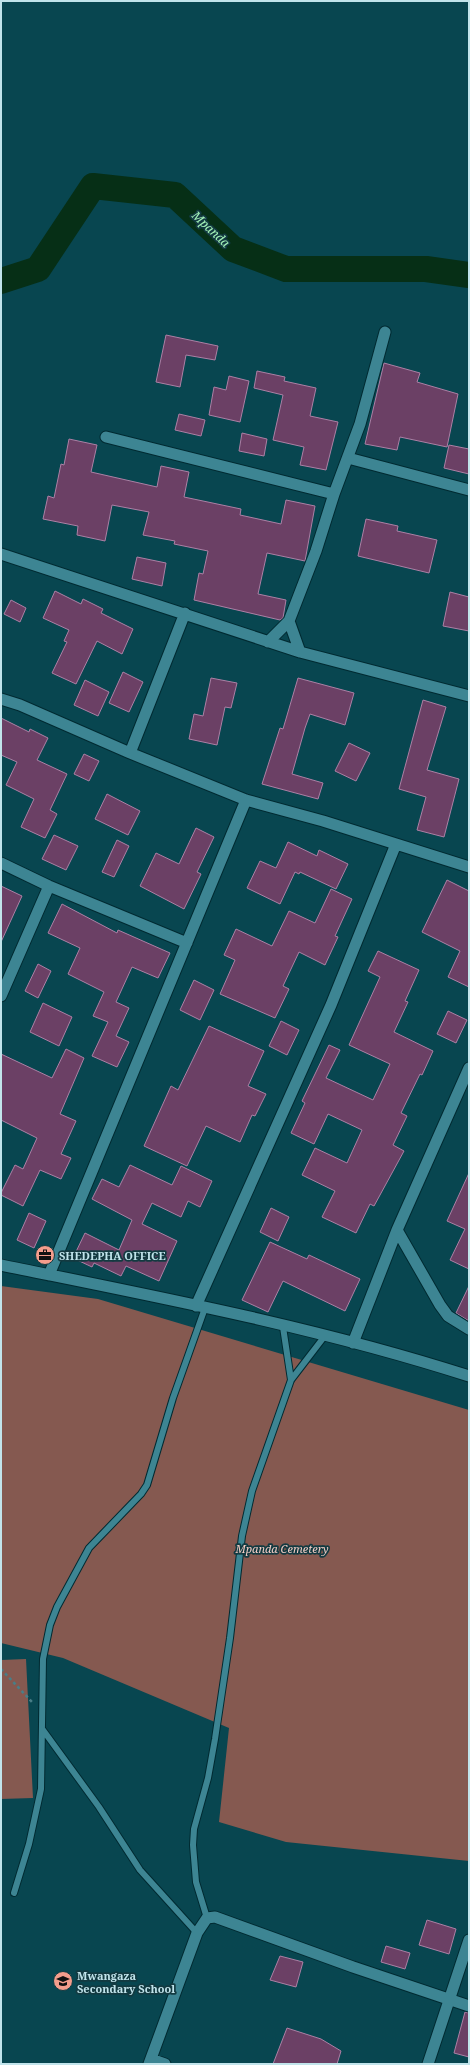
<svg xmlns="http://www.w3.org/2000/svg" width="470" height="2065" font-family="'Noto Serif',serif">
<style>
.green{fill:#855950}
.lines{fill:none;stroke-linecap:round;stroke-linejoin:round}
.river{stroke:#062f16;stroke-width:26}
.building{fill:#6b4065;stroke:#ac80a5}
.service-casing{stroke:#012a31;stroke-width:8}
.minor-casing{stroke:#012a31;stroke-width:13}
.path{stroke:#497e87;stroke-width:2.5;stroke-dasharray:3 3;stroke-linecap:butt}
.service{stroke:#3d8593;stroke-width:6}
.minor{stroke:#3d8593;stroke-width:11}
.labels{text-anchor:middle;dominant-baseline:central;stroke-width:3.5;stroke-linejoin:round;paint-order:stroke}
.poi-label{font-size:11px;font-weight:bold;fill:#c1e4eb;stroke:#133a41;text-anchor:start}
.park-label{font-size:11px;font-style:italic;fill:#f3cdc5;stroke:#133a41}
.water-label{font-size:12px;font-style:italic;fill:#a4f3b8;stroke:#133a41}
</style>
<rect width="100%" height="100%" fill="#084650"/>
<path class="green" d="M1 1286 98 1299 469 1410V1861L286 1842 219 1822 229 1728 63 1658 1 1643Z
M26 1659 33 1798 1 1799V1660Z"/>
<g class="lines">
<path class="river" d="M1 281 38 269 93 186 175 195 233 249 286 269H426L469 275"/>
</g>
<path class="building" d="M166 335 218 346 215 360 186 355 180 387 156 382Z
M384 363 420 373 417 382 458 394 447 447 400 437 397 450 365 444Z
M257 371 285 377 284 381 316 388 310 416 338 422 326 470 300 465 304 447 273 440 283 395 254 388Z
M229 376 249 381 240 422 209 415 214 387 226 390Z
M179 414 205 420 201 436 175 430Z
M242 433 267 439 264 456 239 451Z
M69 439 97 445 91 472 157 487 161 466 189 472 184 497 241 509 240 515 281 524 286 500 315 506 305 561 267 553 258 594 286 600 283 618 280 620 194 600 199 573 203 574 208 551 174 544 175 541 143 535 149 512 112 505 105 541 77 535 78 526 43 519 48 496 54 498 61 464 64 465Z
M449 445 469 449V474L444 468Z
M366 519 398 526 397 531 437 540 429 573 358 556Z
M137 557 166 563 162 586 132 579Z
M55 591 81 604 83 599 103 609 101 613 133 629 122 654 97 641 76 684 52 673 67 642 64 641 69 630 43 618Z
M450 592 469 597V631L443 626Z
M11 600 26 608 20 622 4 614Z
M123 672 143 682 129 712 109 703Z
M211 678 237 683 231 708 225 707 217 745 189 739 194 714 203 716Z
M298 678 354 693 345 725 310 714 305 728 292 774 323 783 318 799 262 784 280 728 283 729Z
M85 680 109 692 98 716 74 705Z
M423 700 446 707 427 770 459 779 444 837 417 830 426 797 399 789Z
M1 718 29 732 30 729 48 738 37 760 67 774 50 810 57 814 45 838 21 827 34 799 6 785 17 762 1 755Z
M349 743 370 753 356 781 335 771Z
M84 754 99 761 89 781 74 774Z
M107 794 140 811 128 835 95 819Z
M196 828 214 837 197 872 201 874 184 909 140 886 156 853 179 864Z
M54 835 78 846 66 870 42 859Z
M117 840 129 846 114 877 102 872Z
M288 842 317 856 319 850 348 864 336 889 300 872 299 874 295 872 280 904 247 888 260 861 276 868Z
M447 880 469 891V987L448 977 460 951 422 932Z
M1 886 22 896 1 942Z
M331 889 352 899 335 936 338 937 325 965 299 952 283 986 289 989 275 1018 220 994 235 960 224 955 236 929 272 946 289 911 315 923Z
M62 904 117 933 118 930 170 953 158 978 132 967 116 1002 129 1008 116 1036 129 1042 117 1067 92 1056 108 1022 93 1016 104 992 68 974 80 948 48 933Z
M378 951 419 970 405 1001 408 1002 394 1032 433 1051 422 1075 420 1074 401 1113 407 1116 393 1145 404 1151 374 1206 370 1204 356 1233 322 1217 335 1191 302 1175 315 1148 347 1163 362 1130 328 1114 314 1144 291 1133 305 1103 302 1101 329 1045 340 1050 326 1078 373 1100 390 1064 349 1045 380 977 368 971Z
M38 964 51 971 38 998 25 991Z
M194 980 214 990 200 1020 180 1010Z
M43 1003 72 1017 59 1046 30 1032Z
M448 1011 467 1020 456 1043 437 1034Z
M281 1021 299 1030 287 1055 269 1046Z
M209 1026 264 1051 248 1086 266 1094 255 1116 252 1115 240 1142 206 1126 187 1166 144 1146 171 1086 178 1090Z
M66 1049 84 1058 60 1114 76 1121 61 1154 71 1158 61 1179 40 1170 23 1206 1 1195V1193L15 1165 23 1169 37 1138 1 1120V1054L52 1078Z
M130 1165 172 1185 181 1166 212 1181 200 1207 188 1201 181 1217 152 1203 142 1224 177 1241 159 1281 126 1266 121 1276 94 1263 92 1267 73 1258 85 1233 119 1250 132 1220 92 1199 102 1179 119 1187Z
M469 1173V1269L450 1260 465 1229 447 1221Z
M271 1208 289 1217 278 1241 260 1232Z
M29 1213 46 1221 34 1248 17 1240Z
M270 1242 307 1259 309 1255 360 1279 345 1311 283 1281 268 1312 242 1300Z
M469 1286V1321L456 1313Z
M427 1920 456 1929 449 1954 419 1945Z
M386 1946 410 1953 405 1969 381 1962Z
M280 1956 303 1962 296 1987 270 1980Z
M465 2012 469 2013V2057L454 2053Z
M287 2028 321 2039 341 2051 337 2064H273Z"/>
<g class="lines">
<g class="service-casing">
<path id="service" d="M283 1327 291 1380
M43 1730 99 1807 140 1870 197 1933
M14 1893 29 1844 41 1789 43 1659 50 1625 57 1607 89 1548 141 1494 147 1485 173 1398 205 1308
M207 1918 196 1882 193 1845 194 1829 208 1778 215 1739 230 1638 242 1536 252 1491 291 1380 324 1337"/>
</g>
<g class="minor-casing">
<path id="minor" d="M106 437 334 494
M348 458 469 490
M1 554 300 652 469 696
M289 621 300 652
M268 642 289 621 316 551 334 494 360 424 385 332
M1 699 20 705 130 753 246 800 323 821 469 867
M130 753 185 613
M1 863 49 886 187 943
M1 996 49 886
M397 1230 440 1305 448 1316 469 1329
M1 1265C158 1297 317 1327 469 1376
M49 1275 246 800
M196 1306 331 1005 396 844
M353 1343 397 1230 469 1068
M151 2059 165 2064
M149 2064 197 1933 207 1918 215 1917 353 1967 469 2006
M428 2064 469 1940"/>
</g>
<path class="path" d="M1 1669 33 1703"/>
<use href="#service" class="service"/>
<use href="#minor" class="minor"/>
</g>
<defs>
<g id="office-disc" transform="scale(1)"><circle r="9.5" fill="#f49d8c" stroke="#133a41"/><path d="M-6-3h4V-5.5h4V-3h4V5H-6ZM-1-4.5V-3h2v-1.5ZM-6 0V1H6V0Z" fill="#111"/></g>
<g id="school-disc" transform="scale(1)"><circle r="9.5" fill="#f49d8c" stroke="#133a41"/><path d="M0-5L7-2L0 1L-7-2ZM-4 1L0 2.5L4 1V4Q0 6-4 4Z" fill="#111"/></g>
</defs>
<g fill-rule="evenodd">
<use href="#office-disc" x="45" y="1255"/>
<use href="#school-disc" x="63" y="1981"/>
</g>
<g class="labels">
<g class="poi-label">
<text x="59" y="1255">SHEDEPHA OFFICE</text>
<text x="77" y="1975">Mwangaza<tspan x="77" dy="13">Secondary School</tspan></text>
</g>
<g class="park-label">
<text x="282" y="1548">Mpanda Cemetery</text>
</g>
<g class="water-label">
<text transform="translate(211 229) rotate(43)">Mpanda</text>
</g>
</g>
<rect width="470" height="2065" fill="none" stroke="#c1e4eb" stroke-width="4"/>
</svg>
